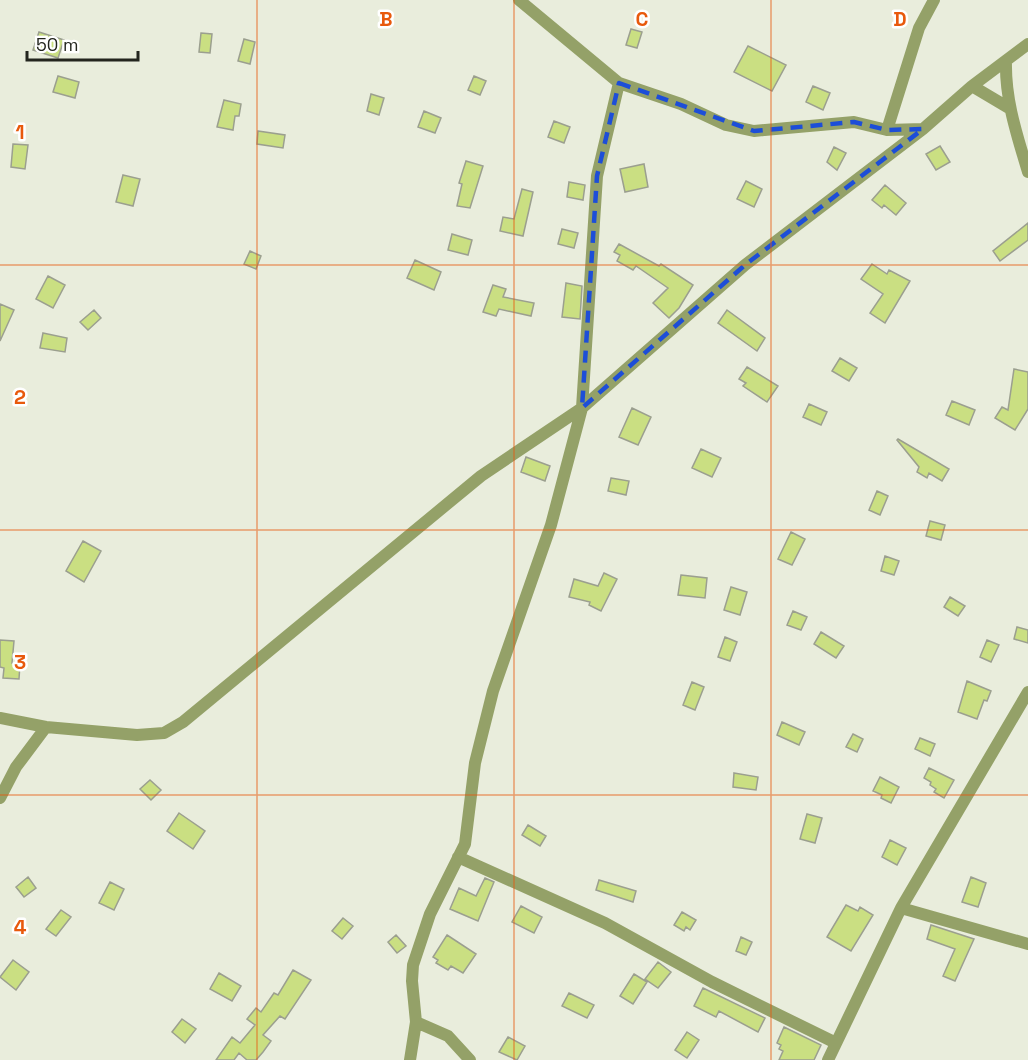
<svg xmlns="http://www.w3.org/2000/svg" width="1028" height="1060" font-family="'Space Grotesk',sans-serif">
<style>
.building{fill:#cadf82;stroke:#9b9f8f;stroke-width:1.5}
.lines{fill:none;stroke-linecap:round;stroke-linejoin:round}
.street{stroke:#94a168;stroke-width:12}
.marked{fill:none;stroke:#1d4ed8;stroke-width:4.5;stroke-dasharray:12 8;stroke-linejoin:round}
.grid{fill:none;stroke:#e8590c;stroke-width:1.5;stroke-opacity:0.55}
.grid-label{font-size:20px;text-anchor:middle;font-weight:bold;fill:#e8590c;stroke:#fff;stroke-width:5;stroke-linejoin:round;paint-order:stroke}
</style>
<rect width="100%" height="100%" fill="#e9eddc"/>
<path class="building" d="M631 29 642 32 637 48 626 45Z
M39 32 64 40 58 58 33 50Z
M201 33 212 34 210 53 199 52Z
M244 39 255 42 250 64 238 61Z
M748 46 786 65 772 91 734 72Z
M58 76 79 82 75 98 53 92Z
M474 76 486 81 480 95 468 90Z
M813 86 830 93 823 110 806 102Z
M371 94 384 98 379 115 367 111Z
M224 100 241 104 239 116H235L233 130 217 127Z
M424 111 441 118 435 133 418 127Z
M554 121 570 127 564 143 548 137Z
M258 131 285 135 283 148 257 144Z
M13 144 28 145 25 169 11 167Z
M940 146 950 162 936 170 926 154Z
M834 147 846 153 837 170 827 162Z
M466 161 483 166 470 208 457 206 462 184 459 183Z
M644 164 648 187 625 192 620 169Z
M123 175 140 179 133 206 116 202Z
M746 181 762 189 754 207 737 199Z
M569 182 585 185 583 200 567 197Z
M885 185 906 203 896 215 884 205 882 208 872 200Z
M522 189 533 192 523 236 500 231 503 217 514 219Z
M1028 223V240L1000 261 993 251Z
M562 229 578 233 574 248 558 244Z
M452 234 472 240 468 255 448 250Z
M619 244 659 266 661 264 693 285 679 308 669 318 653 303 668 288 636 266 633 270 617 261 620 255 614 252Z
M250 251 261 256 256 269 244 264Z
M415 260 441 272 434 290 407 278Z
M872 264 887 274 889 270 910 281 885 323 870 313 883 294 861 279Z
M48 276 65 285 53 308 36 299Z
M566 283 582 286 580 319 562 317Z
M493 285 506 289 503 297 534 303 531 316 499 309 496 316 483 312Z
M0 304 14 310 0 341Z
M94 310 101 318 88 330 80 322Z
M727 310 765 338 757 351 718 323Z
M43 333 67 338 65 352 40 348Z
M840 358 857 368 849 381 832 371Z
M747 367 778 386 767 402 743 386 746 383 739 379Z
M1014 369 1028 372V409L1015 430 995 418 1002 407 1008 410Z
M952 401 975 410 969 425 946 415Z
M809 404 827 412 821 425 803 417Z
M632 408 651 417 638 445 619 437Z
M898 439 949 469 942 481 929 473 927 478 917 472 919 467 897 440Z
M701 449 721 458 712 477 692 468Z
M526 457 550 466 545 481 521 472Z
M611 478 629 481 626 495 608 491Z
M877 491 888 496 880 515 869 510Z
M930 521 945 525 941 540 926 536Z
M791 532 805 539 792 565 778 559Z
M83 541 101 551 84 582 66 571Z
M885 556 899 561 894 575 881 571Z
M604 573 617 579 601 611 589 605 590 602 569 597 574 579 598 586Z
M681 575 707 578 705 598 678 595Z
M731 587 747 592 740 615 724 610Z
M950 597 965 606 958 616 944 607Z
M793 611 807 617 801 630 787 625Z
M1017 627 1028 630V643L1014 639Z
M821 632 844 646 836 658 814 644Z
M725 637 737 642 730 661 718 657Z
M0 640 14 641 12 663 20 664 19 679 3 678 4 668 0 667Z
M987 640 999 645 991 662 980 657Z
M967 681 991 691 987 701 984 700 977 719 958 712Z
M692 682 704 687 695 710 683 705Z
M782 722 805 732 799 745 777 735Z
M853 734 863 739 857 752 846 747Z
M920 738 935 744 930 756 915 749Z
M929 768 954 780 944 798 934 792 936 789 930 785 931 782 924 778Z
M734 773 758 777 756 790 733 787Z
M880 777 899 787 891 803 881 798 882 795 873 791Z
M150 780 161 790 151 800 140 789Z
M179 813 205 831 193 849 167 831Z
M807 814 822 818 815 843 800 839Z
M528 825 546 836 540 846 522 835Z
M890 840 906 848 897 865 882 857Z
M28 877 36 888 24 897 16 887Z
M971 877 986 883 978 907 962 902Z
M485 878 494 882 478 921 450 909 459 888 476 896Z
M599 880 636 891 633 902 596 890Z
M110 882 124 889 114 910 99 903Z
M846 905 858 911 860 907 873 915 851 951 827 937Z
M521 906 542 917 534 933 512 922Z
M61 910 71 917 56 936 46 929Z
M682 912 696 920 690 930 686 927 684 931 674 925Z
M343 918 353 926 342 939 332 931Z
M931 925 974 939 955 981 943 976 955 949 927 939Z
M396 935 406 946 397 953 388 942Z
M447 935 476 954 463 973 451 966 448 970 436 963 438 960 433 957Z
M741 937 752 942 746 955 736 951Z
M13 960 29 972 16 990 0 977Z
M658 962 671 972 658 988 645 979Z
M293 970 311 980 285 1019 280 1016 263 1035 271 1041 263 1052 256 1060H247L239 1053 234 1060H216L232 1037 240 1043 255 1025 247 1019 256 1008 261 1012 274 993 278 995Z
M219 973 241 986 232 1001 210 989Z
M634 974 647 982 633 1004 620 996Z
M703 988 765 1018 758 1032 719 1011 716 1017 694 1006Z
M569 993 594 1005 587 1018 562 1006Z
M182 1019 196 1029 185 1043 172 1032Z
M784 1027 821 1045 814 1060H779L783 1051 779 1049 781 1045 777 1043Z
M687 1032 699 1040 687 1058 675 1050Z
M508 1037 525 1046 517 1060 499 1052Z"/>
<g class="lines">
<path class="street" d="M519 0 619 83 681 104 726 125 754 131 854 122 887 130 923 129
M1006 61C1005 100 1017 135 1028 172
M972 86 1009 108
M887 130 919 28 934 0
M0 718 46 727 137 735 164 733 183 722 481 476 582 408 745 265 923 129 972 86 1028 44
M0 798 16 767 46 727
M458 857 605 923 712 982 836 1043
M901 908 1028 944
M416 1022 448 1036 470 1060
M410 1060 416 1022 412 981 413 965 430 914 465 844 475 763 493 691 551 525 582 408 597 176 619 83
M828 1060 901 908 1028 692"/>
</g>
<path class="marked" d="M619 83 754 131 854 122 887 130 923 129 745 265 582 408 597 176Z"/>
<path class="grid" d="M257 0V1060M514 0V1060M771 0V1060M0 265H1028M0 530H1028M0 795H1028"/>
<g class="grid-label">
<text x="386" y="26">B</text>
<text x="642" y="26">C</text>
<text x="900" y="26">D</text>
<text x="20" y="139">1</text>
<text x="20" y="404">2</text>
<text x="20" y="669">3</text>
<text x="20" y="934">4</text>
</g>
<path d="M27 51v9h111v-9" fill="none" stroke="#23251e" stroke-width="3"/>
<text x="36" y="51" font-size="18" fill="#23251e" stroke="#ffffff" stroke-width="4.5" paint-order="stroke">50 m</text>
</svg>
